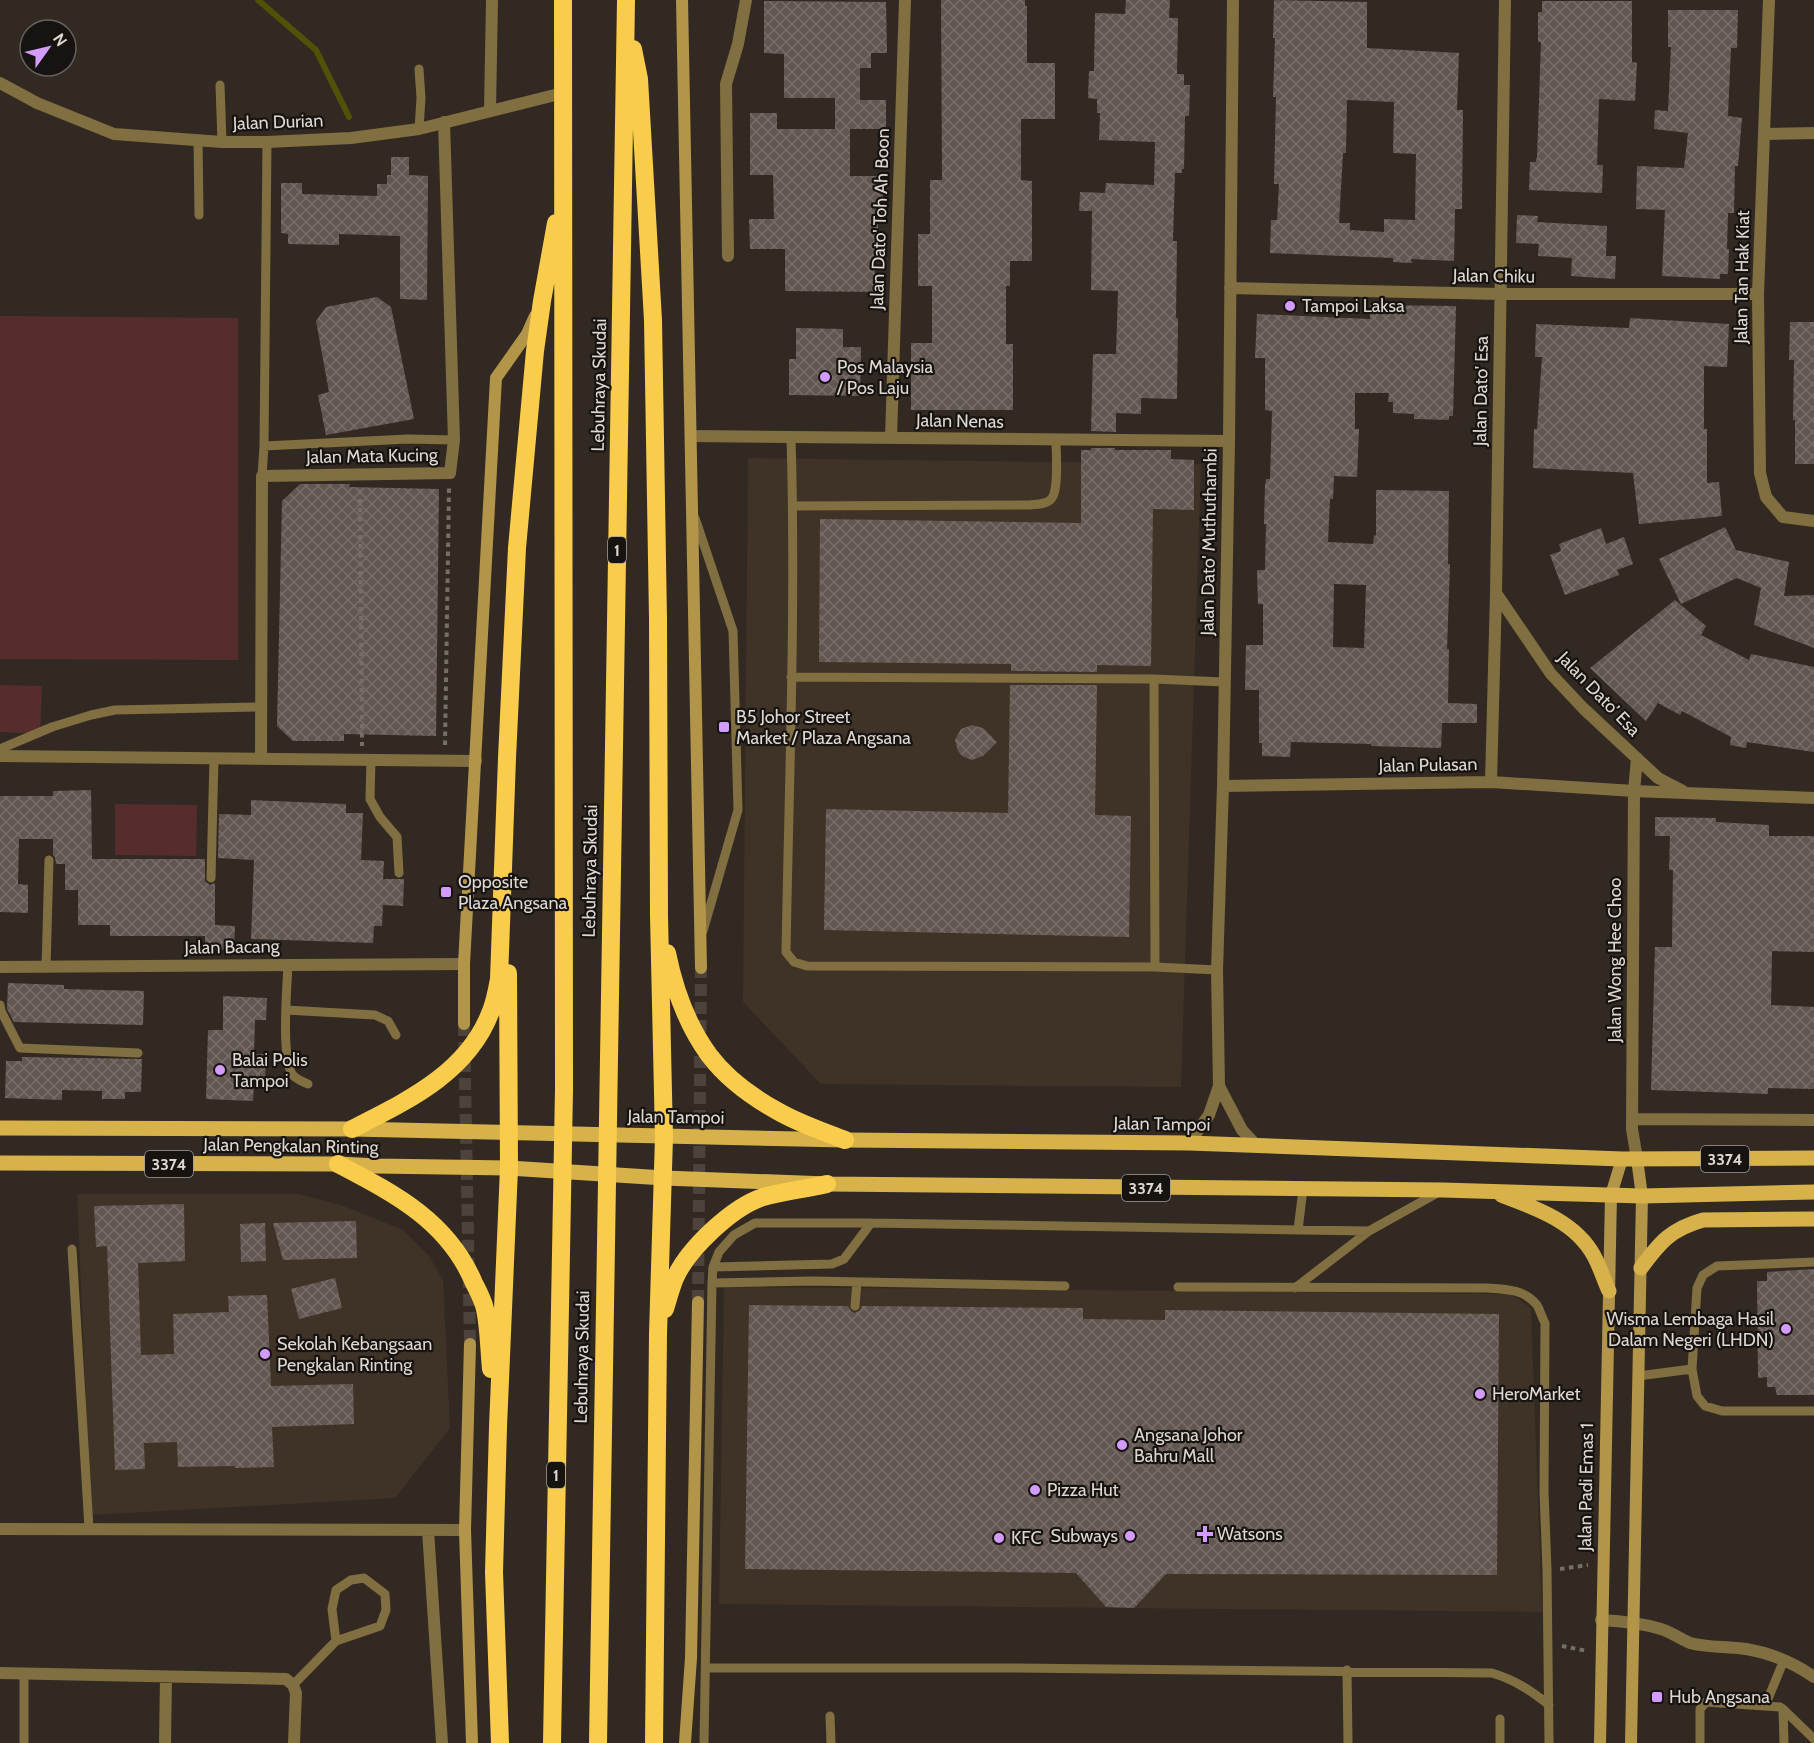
<svg xmlns="http://www.w3.org/2000/svg" width="1814" height="1743" font-family="Cabin,sans-serif">
<style>
.built{fill:#3f3226}
.pitch{fill:#562c2d}
.lines{fill:none;stroke-linecap:round;stroke-linejoin:round}
.stream{stroke:#505307;stroke-width:6}
.building{fill:url(#building-cross-hatch);fill-rule:evenodd}
.secondary-tunnel{stroke:#4c443c;stroke-width:12;stroke-dasharray:12 6;stroke-linecap:butt}
.path{stroke:#766f68;stroke-width:4;stroke-dasharray:4.5 4.5;stroke-linecap:butt}
.lane{stroke:#816f41;stroke-width:9}
.street{stroke:#816f41;stroke-width:12}
.secondary{stroke:#b29548;stroke-width:12}
.primary{stroke:#d7b24a;stroke-width:15}
.highway{stroke:#facc4b;stroke-width:18}
.poi-dot{fill:#d39cfc;stroke:#171310;stroke-width:2}
.labels{text-anchor:middle;dominant-baseline:central;stroke-width:4.5;stroke-linejoin:round;paint-order:stroke}
.shield{fill:#171310;stroke:#a29c98;stroke-width:1.5}
.shield-label{font-size:16px;font-weight:bold;fill:#ddd7d2}
.street-label{font-size:18px;fill:#ddd7d2;stroke:#171310}
.poi-label{font-size:18px;fill:#ddd7d2;stroke:#171310;text-anchor:start}
</style>
<defs>
<pattern id="building-cross-hatch" width="8" height="8" patternUnits="userSpaceOnUse" patternTransform="scale(1.5)"><rect width="8" height="8" fill="#625651"/><path d="M0 0l8 8M0 8l8-8" fill="none" stroke="#786e69"/></pattern>
</defs>
<rect width="100%" height="100%" fill="#322a22"/>
<path class="built" d="M748 458 1201 464 1181 1087 821 1084 743 1002Z
M77 1194H299L341 1205 403 1230 429 1256 443 1280 450 1428 395 1498 91 1515Z
M724 1287 1511 1294 1531 1308 1542 1612 719 1604Z"/>
<path class="pitch" d="M0 316 238 318V660L0 659Z
M0 685 42 686 40 734 0 732Z
M115 804 197 805 196 856 115 855Z"/>
<g class="lines">
<path class="stream" d="M258 0 316 50 349 117"/>
</g>
<path class="building" d="M941 0H1025V6H1027V63H1055V119H1021V180L1032 181V261H1010V286H1006V344H1013V410H911V343H932V286H918V234H930V180H942Z
M1126 0H1170L1169 18H1178L1177 74H1184V85H1190L1189 116H1185L1184 169H1182V173H1175L1173 241H1177L1176 318H1178L1177 399 1141 398V414L1116 413V432L1091 431 1093 354H1116L1118 291 1091 290 1092 211H1079L1080 192 1105 193 1106 183 1154 185 1155 142 1099 140 1100 113H1097V99L1088 98 1089 71H1094L1095 13 1125 14Z
M1274 0 1367 2V48L1459 53 1457 110H1463L1462 209H1455L1454 261 1411 259 1412 263 1393 262V258L1270 253 1271 220H1277L1279 184H1274L1276 97H1273L1275 38H1273ZM1347 100 1394 102 1393 153 1416 154 1415 220 1384 219V232L1350 230V223H1339L1343 153H1346Z
M764 1 886 2 887 53H871V68H860V100H886V129H850V176H883V219H878V255H875V292L785 291V249H750L749 219H774L773 175H750V113H777V129H835V98H784V54L764 53Z
M1542 1H1632V62L1637 63 1635 101 1599 99 1597 165H1603L1602 193 1529 190 1530 162H1536V158H1537L1541 42H1538V12H1542Z
M1668 10H1738L1737 48H1731L1728 116 1742 118 1738 166H1735L1734 213H1728L1727 249H1729L1728 274H1720V279L1662 276 1665 210 1636 209 1637 166 1684 168 1688 133 1654 129 1655 110 1668 111 1671 47H1668Z
M391 157H409V175L428 176 427 300 400 299V236L339 234V245L288 244V234L281 233V183H302V194L377 196V184H387V175H391Z
M1517 215 1538 216 1537 222 1607 226 1606 256H1616L1615 279 1571 276 1572 258 1538 256 1539 244 1516 243Z
M377 297 391 307 414 419 326 435 318 395 329 392 316 321 326 307Z
M1370 305 1456 306 1453 416H1449V420L1414 419V414L1393 413V402H1388L1389 393H1355V429H1359L1357 477 1334 476 1333 499H1330L1328 542 1373 544 1374 535 1376 536V490L1449 491 1448 564H1450L1447 649H1449L1448 703 1477 704V723H1442L1441 748 1371 746V744L1291 742 1290 757 1262 756V743H1259V690H1245L1246 645H1263V604H1258L1257 570H1265L1266 524H1264L1265 486 1266 479H1270L1272 411 1265 410V358H1255L1257 314 1370 319ZM1334 584 1366 585 1364 648 1333 647Z
M1630 318 1729 324 1727 367 1704 366V429H1707V483L1719 482 1722 516 1639 524 1633 473 1533 468 1534 429H1537L1542 357H1535L1536 324 1629 328Z
M1790 322H1814V464H1795V420H1793L1794 360H1789Z
M796 328 843 329V347H861L860 396 789 395V359H796Z
M1091 448H1115V450H1171V459L1194 460V510L1153 509 1151 666 1097 665V672L1011 671V664L819 662 820 519 1081 523V450H1091Z
M300 484H350L349 487 439 489 436 736 344 734V741H293L277 726 282 501Z
M1725 527 1736 550 1789 562 1784 596 1814 595V648L1754 625 1761 588 1737 578 1681 604 1659 559Z
M1601 528 1606 544 1624 537 1633 564 1617 570 1619 575 1565 595 1550 555 1561 551 1559 544Z
M1675 600 1706 626 1701 635 1749 660 1751 654 1814 667V752L1747 742 1746 748 1730 745 1731 737 1682 711 1680 715 1658 703 1646 721 1590 668Z
M1010 685H1097L1095 815 1131 816 1129 937 824 930 826 809 1008 813Z
M972 725 983 728 997 742 983 756 972 760 962 756 958 751 955 740 961 729Z
M91 790 92 859H205V881L210 885 215 883V925L235 926 234 950 205 949V936H110V925H78V890H65V864H56L55 857 53 855V839H19L18 884 28 885V913L0 912V796H53V791Z
M251 800 346 804V813H363L361 860 384 861 383 879H404L403 906 383 905 382 926H374L373 943 251 939 254 860 218 858 219 814 251 815Z
M1655 817 1716 818V822L1769 825V836H1814V952L1772 951 1771 1005 1814 1007V1089L1768 1088V1094L1651 1090 1655 947H1672L1673 870H1669L1670 836H1655Z
M8 983 64 985V989L144 991 143 1025 14 1022 7 1009Z
M223 996 267 998 266 1020H255L254 1054H266L265 1082H254L253 1101 206 1099 208 1030H223Z
M22 1057 142 1059 141 1092H125V1099H102V1091L62 1090V1100L5 1098 6 1061H22Z
M184 1204 185 1261 138 1263 141 1355 174 1354 173 1314 229 1312 228 1296 267 1295 271 1386 353 1384 354 1424 272 1427 274 1467 235 1468V1466L178 1467 177 1442 144 1443 145 1469 115 1470 107 1246 96 1247 94 1206Z
M356 1221 357 1258 283 1260 273 1223Z
M265 1223 266 1261 241 1262 240 1224Z
M1814 1269V1395H1777L1775 1387H1767V1377L1758 1378 1757 1281H1767V1272Z
M335 1278 342 1308 299 1319 291 1289Z
M749 1305 848 1306 851 1311 855 1313 860 1310 862 1306 1083 1308V1319L1165 1320V1310L1499 1314 1497 1575 1166 1574 1134 1608 1106 1607 1076 1573 745 1569Z"/>
<g class="lines">
<path class="secondary-tunnel" d="M464 1024 470 1344
M698 1302 701 968"/>
<path class="path" d="M360 490 362 746
M445 745 449 488
M1560 1569 1588 1565
M1562 1646 1587 1651"/>
<path class="lane" d="M419 69 421 98 419 129
M220 85 222 142
M198 139 199 215
M791 437C796 609 789 781 786 952L794 962 807 966 1155 967 1217 970
M264 446 408 439 454 440
M262 476 264 446 267 142
M793 506 1029 505C1037 504 1047 505 1052 498 1059 488 1056 452 1056 440
M695 518 733 631 738 810 703 931
M791 677 1154 679
M0 749 52 727 91 715 115 710 261 707
M371 760 370 799 380 817 397 837 399 873
M211 878 214 758
M288 964C287 988 281 1055 292 1074 295 1079 302 1081 308 1084
M1155 967 1154 679 1224 682
M46 968 49 860
M0 1005 1 1011 20 1048 138 1053
M286 1010 375 1015 388 1021 396 1035
M1298 1230 1303 1189
M72 1249 89 1528
M1814 1262 1717 1266 1703 1275 1697 1288 1692 1369 1697 1396 1705 1406 1722 1411H1814
M713 1267 832 1264 844 1259 871 1223
M712 1283 812 1281 1065 1286
M1178 1287 1487 1288C1505 1289 1524 1289 1537 1305 1540 1310 1542 1318 1545 1323L1544 1492 1547 1570 1549 1743
M1295 1288 1369 1231 1439 1192
M855 1306 857 1282
M1638 1376 1692 1369
M706 1668H1012L1492 1673C1515 1680 1530 1690 1549 1705
M1347 1670 1348 1743
M24 1674V1743
M293 1685 336 1641 380 1626 386 1610 385 1594 364 1578 351 1580 336 1590 332 1609 336 1641
M1765 1706 1784 1660
M1783 1709 1814 1739
M830 1716 831 1743
M1500 1719V1743
M704 1743 712 1283 713 1267 719 1252 734 1235 755 1223H871L1369 1231
M1700 1743V1709L1706 1702 1780 1707 1783 1709 1784 1743"/>
<path class="street" d="M1769 0 1758 294 1760 473 1766 497 1783 517 1814 521
M0 83 37 103 114 134 222 142H267L351 138 419 129 563 93
M490 110 492 0
M1764 134 1814 133
M728 256 726 84 738 44 746 0
M1230 288 1500 294H1758
M691 436 1229 441
M891 438 905 0
M1496 593 1551 674 1583 708 1658 778 1683 791
M0 756 476 761
M1637 758 1634 791 1632 1129 1637 1159
M261 759 262 476 450 473 454 440 444 122
M1491 782 1496 593 1505 0
M1223 786 1491 782 1634 791 1814 798
M0 967 464 964
M1219 1086 1242 1130 1257 1146
M1632 1119 1814 1120
M1189 1143 1209 1115 1219 1086 1217 970 1223 786 1229 441 1233 0
M0 1529 465 1530
M428 1530 442 1743
M1601 1620C1622 1621 1641 1623 1661 1629 1671 1632 1680 1639 1690 1643 1708 1648 1727 1646 1746 1649 1770 1653 1794 1663 1814 1677
M0 1673 286 1679 293 1685 296 1693 294 1743
M165 1743 166 1677"/>
<path class="secondary" d="M682 0 701 968
M464 1024V964L496 378 527 334 535 316
M470 1344 465 1530 472 1743
M685 1743 691 1658 698 1302
M1600 1743 1611 1195 1622 1159
M1631 1743 1642 1196 1637 1159"/>
<path class="primary" d="M0 1128 352 1129 845 1140 1189 1143 1622 1159 1814 1158
M0 1163 338 1164 377 1166 509 1168 664 1178 827 1184 1443 1190 1642 1196 1814 1192
M1501 1195C1536 1208 1576 1222 1594 1256 1600 1267 1604 1280 1609 1291
M1641 1268C1660 1242 1671 1229 1703 1220L1814 1219"/>
<path class="highway" d="M633 49 639 79 653 320 658 619 659 916 664 1137 658 1334 654 1743
M667 953C674 988 688 1026 709 1055 727 1079 755 1099 781 1113 801 1124 824 1132 845 1140
M352 1129C407 1101 468 1073 491 1011 495 1001 497 990 499 979L507 758 517 548 535 351 542 301 556 223
M338 1164C395 1194 448 1221 474 1283 478 1291 483 1300 485 1309 489 1328 489 1349 491 1369
M665 1309C668 1299 671 1288 675 1278 688 1249 732 1207 763 1197 784 1191 806 1189 827 1184
M500 1743 494 1572 498 1427 509 1168 508 973
M552 1743 564 1089 563 0
M598 1743 626 0"/>
</g>
<g class="poi-dot">
<circle cx="1290" cy="306" r="6"/>
<circle cx="825" cy="377" r="6"/>
<rect x="718" y="721" width="12" height="12" rx="3"/>
<rect x="440" y="886" width="12" height="12" rx="3"/>
<circle cx="220" cy="1070" r="6"/>
<circle cx="1786" cy="1329" r="6"/>
<circle cx="265" cy="1354" r="6"/>
<circle cx="1480" cy="1394" r="6"/>
<circle cx="1122" cy="1445" r="6"/>
<circle cx="1035" cy="1490" r="6"/>
<path d="M1202 1525h6v6h6v6h-6v6h-6v-6h-6v-6h6z"/>
<circle cx="1130" cy="1536" r="6"/>
<circle cx="999" cy="1538" r="6"/>
<rect x="1651" y="1691" width="12" height="12" rx="3"/>
</g>
<g class="labels">
<g class="shield">
<rect x="608" y="537" width="18" height="26" rx="4.5"/>
<rect x="1701" y="1146" width="48" height="26" rx="4.5"/>
<rect x="145" y="1151" width="48" height="26" rx="4.5"/>
<rect x="1122" y="1175" width="48" height="26" rx="4.5"/>
<rect x="547" y="1462" width="18" height="26" rx="4.5"/>
</g>
<g class="shield-label">
<text x="617" y="550">1</text>
<text x="1725" y="1159">3374</text>
<text x="169" y="1164">3374</text>
<text x="1146" y="1188">3374</text>
<text x="556" y="1475">1</text>
</g>
<g class="street-label">
<text transform="translate(278 122) rotate(-2)">Jalan Durian</text>
<text transform="translate(880 219) rotate(-88)">Jalan Dato' Toh Ah Boon</text>
<text transform="translate(1494 276) rotate(1)">Jalan Chiku</text>
<text transform="translate(1742 277) rotate(-89)">Jalan Tan Hak Kiat</text>
<text transform="translate(599 385) rotate(-89)">Lebuhraya Skudai</text>
<text transform="translate(1481 391) rotate(-89)">Jalan Dato' Esa</text>
<text transform="translate(960 421) rotate(1)">Jalan Nenas</text>
<text transform="translate(372 456) rotate(-1)">Jalan Mata Kucing</text>
<text transform="translate(1209 542) rotate(-89)">Jalan Dato' Muthuthambi</text>
<text transform="translate(1599 694) rotate(46)">Jalan Dato’ Esa</text>
<text transform="translate(1428 765) rotate(-1)">Jalan Pulasan</text>
<text transform="translate(590 871) rotate(-89)">Lebuhraya Skudai</text>
<text transform="translate(232 947) rotate(-1)">Jalan Bacang</text>
<text transform="translate(1615 960) rotate(-90)">Jalan Wong Hee Choo</text>
<text transform="translate(676 1117) rotate(1)">Jalan Tampoi</text>
<text transform="translate(1162 1124) rotate(1)">Jalan Tampoi</text>
<text transform="translate(291 1146) rotate(1)">Jalan Pengkalan Rinting</text>
<text transform="translate(582 1357) rotate(-89)">Lebuhraya Skudai</text>
<text transform="translate(1586 1487) rotate(-89)">Jalan Padi Emas 1</text>
</g>
<g class="poi-label">
<text x="1302" y="306">Tampoi Laksa</text>
<text x="837" y="367">Pos Malaysia<tspan x="837" dy="21">/ Pos Laju</tspan></text>
<text x="736" y="717">B5 Johor Street<tspan x="736" dy="21">Market / Plaza Angsana</tspan></text>
<text x="458" y="882">Opposite<tspan x="458" dy="21">Plaza Angsana</tspan></text>
<text x="232" y="1060">Balai Polis<tspan x="232" dy="21">Tampoi</tspan></text>
<text x="1774" y="1319" text-anchor="end">Wisma Lembaga Hasil<tspan x="1774" dy="21">Dalam Negeri (LHDN)</tspan></text>
<text x="277" y="1344">Sekolah Kebangsaan<tspan x="277" dy="21">Pengkalan Rinting</tspan></text>
<text x="1492" y="1394">HeroMarket</text>
<text x="1134" y="1435">Angsana Johor<tspan x="1134" dy="21">Bahru Mall</tspan></text>
<text x="1047" y="1490">Pizza Hut</text>
<text x="1217" y="1534">Watsons</text>
<text x="1118" y="1536" text-anchor="end">Subways</text>
<text x="1011" y="1538">KFC</text>
<text x="1669" y="1697">Hub Angsana</text>
</g>
</g>
<g transform="translate(48 48) rotate(56)"><circle r="28" fill="#171310" stroke="#66615e" stroke-width="1.5"/>
<path d="M0-4.5L10 22L0 15L-10 22Z" fill="#d39cfc"/>
<text y="-9" font-size="16" font-weight="bold" text-anchor="middle" fill="#ddd7d2">N</text>
</g>
</svg>
